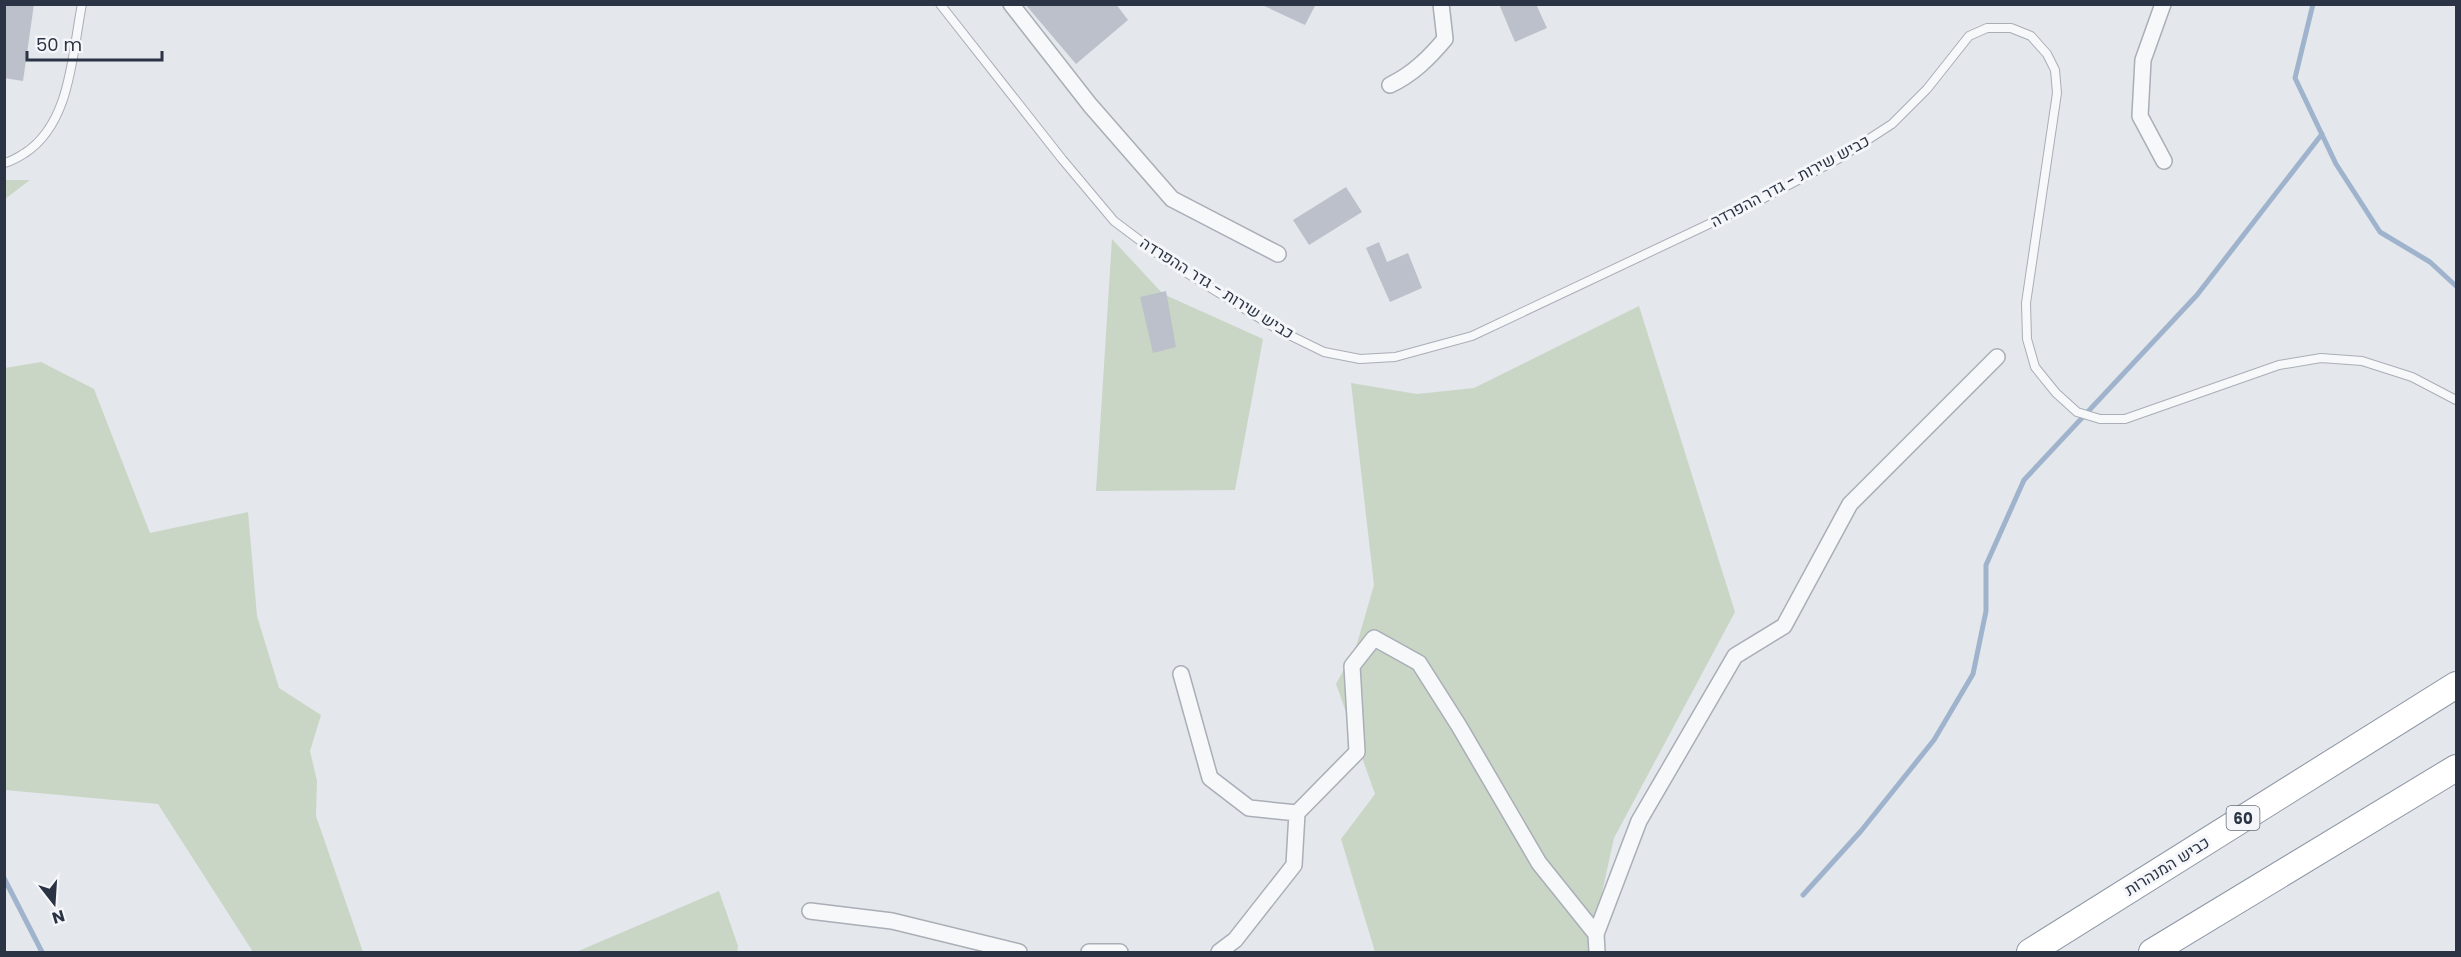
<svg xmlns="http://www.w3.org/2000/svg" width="2461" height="957" font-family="Poppins,Heebo,sans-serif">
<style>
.green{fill:#c9d6c5}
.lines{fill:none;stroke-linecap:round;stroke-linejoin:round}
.stream{stroke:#9fb4cc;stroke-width:5}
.building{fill:#bbc0ca}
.service-casing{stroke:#a9aeb7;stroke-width:10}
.minor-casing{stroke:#a9aeb7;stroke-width:18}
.trunk-casing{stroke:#8b94a3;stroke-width:28}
.service{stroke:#f7f8fa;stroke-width:8}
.minor{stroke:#f7f8fa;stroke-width:15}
.trunk{stroke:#fff;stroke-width:26}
.labels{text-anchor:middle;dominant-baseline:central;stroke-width:6;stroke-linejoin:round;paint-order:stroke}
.shield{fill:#f4f6f9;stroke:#676e7b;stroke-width:1.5}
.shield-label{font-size:15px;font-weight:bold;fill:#2b3445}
.street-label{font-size:16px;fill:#2b3445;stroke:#f4f6f9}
</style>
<rect width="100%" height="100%" fill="#e4e7ec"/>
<path class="green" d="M5 180H30L5 199Z
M1112 239 1163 294 1263 339 1235 490 1096 491Z
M1639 306 1735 612 1614 838 1589 952H1375L1341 839 1375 794 1336 684 1356 647 1374 585 1351 383 1417 394 1474 388Z
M41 362 94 389 150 533 248 512 257 616 279 688 321 715 310 751 317 781 316 816 363 952H253L158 804 5 790V368Z
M719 891 738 946 737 952H576Z"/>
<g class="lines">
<path class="stream" d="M2313 4 2295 78 2336 164 2380 232 2430 262 2456 286
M4 878 42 952
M1803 895 1861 831 1934 740 1973 674 1986 611V565L2024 480 2197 295 2322 134"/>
</g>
<path class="building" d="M4 4H34L23 81 4 78Z
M1025 4H1116L1128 20 1076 64Z
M1260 4H1316L1305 25Z
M1499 4H1536L1547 28 1515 42Z
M1346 187 1362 212 1309 245 1293 220Z
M1379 242 1387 262 1408 253 1422 288 1390 302 1366 248Z
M1166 291 1176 347 1153 353 1140 297Z"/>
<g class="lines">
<g class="service-casing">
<path id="service" d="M940 4 1062 159 1114 221 1166 260 1277 329 1324 352 1360 359 1395 357 1472 336 1762 199 1838 159 1892 124 1927 89 1969 36 1987 28H2011L2031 36 2047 54 2055 70 2057 93 2026 303 2027 339 2035 367 2056 393 2077 412 2100 419H2125L2279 365 2321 358 2362 361 2412 377 2456 400
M4 163C13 161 18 157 25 153 71 123 72 54 82 4"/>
</g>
<g class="minor-casing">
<path id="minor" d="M1011 4 1090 105 1172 199 1278 254
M2163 4 2143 60 2140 116 2164 161
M1390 85C1413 74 1429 58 1445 39L1441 4
M1181 674 1210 778 1249 808 1297 813 1357 752 1352 666 1374 638 1419 663 1459 726 1539 863 1596 934 1597 952
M810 911 892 921 1019 952
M1596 934 1639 821 1735 656 1784 626 1850 504 1997 357
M1089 952H1120
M1219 952 1235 940 1294 865 1297 813"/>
</g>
<g class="trunk-casing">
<path id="trunk" d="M2030 952 2456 685
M2152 952 2456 768"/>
</g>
<use href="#service" class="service"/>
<use href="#minor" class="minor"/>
<use href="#trunk" class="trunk"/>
</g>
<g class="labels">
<rect class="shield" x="2226.5" y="806" width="33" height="24" rx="4.5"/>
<g class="shield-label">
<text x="2243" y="818">60</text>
</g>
<g class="street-label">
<text transform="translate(1790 181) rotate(-28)">כביש שירות - גדר ההפרדה</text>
<text transform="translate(1217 288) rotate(32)">כביש שירות - גדר ההפרדה</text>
<text transform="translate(2167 866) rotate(-32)">כביש המנהרות</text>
</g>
</g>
<rect width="2461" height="957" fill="none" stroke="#2b3445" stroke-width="12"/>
<g transform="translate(54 903) rotate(163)" stroke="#f4f6f9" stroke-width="4.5" paint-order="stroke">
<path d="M0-4.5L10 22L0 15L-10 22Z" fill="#2b3445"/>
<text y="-9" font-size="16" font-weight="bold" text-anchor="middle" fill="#2b3445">N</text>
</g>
<path d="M27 51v9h135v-9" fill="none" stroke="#2b3445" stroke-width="3"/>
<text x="36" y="51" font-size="18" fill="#2b3445" stroke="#f4f6f9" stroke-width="4.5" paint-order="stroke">50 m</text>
</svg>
